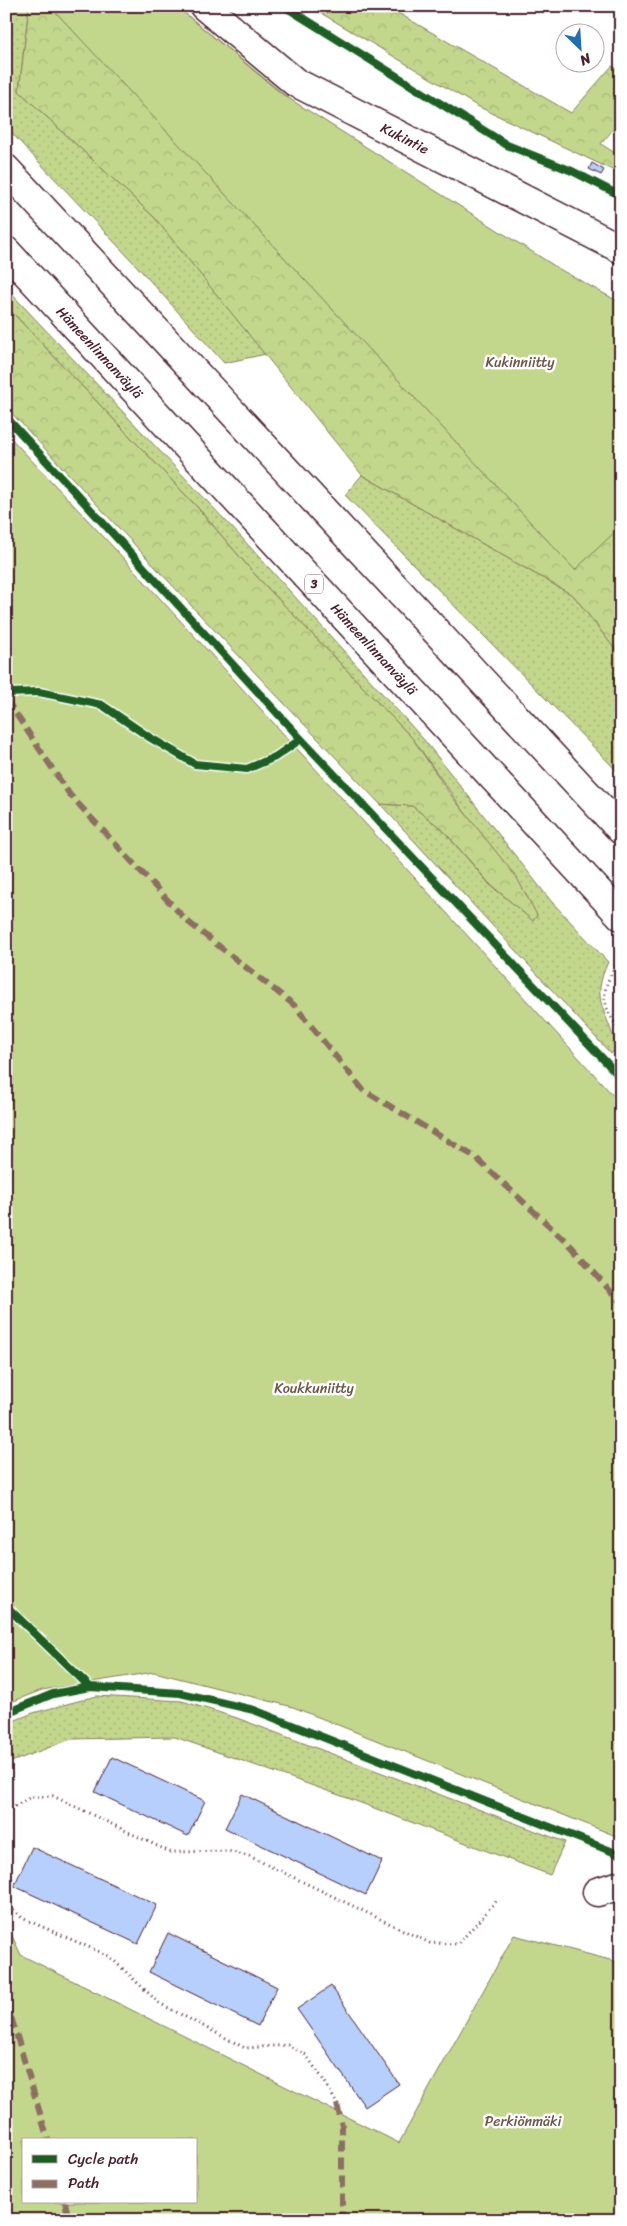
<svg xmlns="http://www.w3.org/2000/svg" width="627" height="2226" font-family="Sriracha,sans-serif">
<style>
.grass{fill:url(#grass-dots);stroke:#867b5c}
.forest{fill:url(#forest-crowns);stroke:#867b5c}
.park{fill:#c2d78c;stroke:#867b5c;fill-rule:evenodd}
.building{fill:#b7cffd;stroke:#4a1f2b}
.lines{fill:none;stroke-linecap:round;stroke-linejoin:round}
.minor-casing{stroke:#4a1f2b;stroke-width:31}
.trunk-casing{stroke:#4a1f2b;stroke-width:31}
.path{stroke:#4a1f2b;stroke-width:3;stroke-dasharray:1 4;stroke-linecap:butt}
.minor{stroke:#fff;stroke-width:28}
.trunk{stroke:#fff;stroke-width:28}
.quiet{stroke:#8d6e63;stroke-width:6;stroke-dasharray:12 6;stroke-linecap:butt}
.cycleway-casing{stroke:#fff;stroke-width:11}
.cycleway{stroke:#1b5e20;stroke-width:8}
.labels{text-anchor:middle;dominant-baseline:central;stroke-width:5;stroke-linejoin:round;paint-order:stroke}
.shield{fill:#fff;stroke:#80626b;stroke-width:1}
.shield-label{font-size:12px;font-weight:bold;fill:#4a1f2b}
.street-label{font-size:14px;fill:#4a1f2b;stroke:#fff}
.park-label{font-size:14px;fill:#6e5648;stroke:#fff}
</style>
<defs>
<pattern id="grass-dots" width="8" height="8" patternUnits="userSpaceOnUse" patternTransform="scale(1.25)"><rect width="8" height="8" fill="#c2d78c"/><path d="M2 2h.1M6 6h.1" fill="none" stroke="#a8b879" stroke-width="1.8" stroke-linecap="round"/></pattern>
<pattern id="forest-crowns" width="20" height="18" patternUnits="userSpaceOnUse" patternTransform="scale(1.25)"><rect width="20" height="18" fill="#c2d78c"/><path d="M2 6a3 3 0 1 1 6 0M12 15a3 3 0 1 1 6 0" fill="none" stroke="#a8b879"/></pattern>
</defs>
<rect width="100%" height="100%" fill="#fff"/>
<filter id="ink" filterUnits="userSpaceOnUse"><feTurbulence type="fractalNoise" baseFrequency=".02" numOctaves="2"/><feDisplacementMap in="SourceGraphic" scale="10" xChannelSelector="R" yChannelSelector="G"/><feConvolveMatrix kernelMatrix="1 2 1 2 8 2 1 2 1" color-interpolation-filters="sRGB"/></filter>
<g filter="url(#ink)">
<path class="grass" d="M6 6H29L19 91 154 217 266 354 224 363 134 263 6 127Z
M6 288 241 537 425 741 551 901 608 962C589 1003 608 1009 616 1048L611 1054 380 804 412 806 442 829 490 885 533 920 537 915 413 739 258 578 197 507 6 306Z
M362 475 574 596 621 657V775L345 495Z
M97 1696 182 1701 237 1718 565 1842 550 1875 353 1800 175 1737 71 1739 6 1764V1724L33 1713Z"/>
<path class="forest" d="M29 6H176L621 371V657L574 596 362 475 154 217 19 91Z
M309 6H386L571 113 612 66 621 71V120L601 144 621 157V174L477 106Z
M6 306 197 507 258 578 413 739 450 794 517 878 537 915 533 921 490 884 442 829 412 806 380 804 200 615 6 407Z"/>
<path class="park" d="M50 6H176L282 94 561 270 621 303V526L575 570Z
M6 433 114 548 621 1104V1838L293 1707 154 1672 42 1690 6 1704Z
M6 1923 21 1955 399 2143 514 1935 618 1962 621 1957V2220H6ZM24 2140H196V2202H24Z"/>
<path class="building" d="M592 163 604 170 601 175 589 169Z
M112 1757 205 1801 188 1836 95 1792Z
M242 1794 382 1861 366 1895 225 1828Z
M32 1847 157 1905 138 1944 14 1886Z
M168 1933 277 1987 258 2026 149 1972Z
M331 1986 399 2084 365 2107 297 2009Z"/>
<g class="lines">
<g class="minor-casing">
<g id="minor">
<path id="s1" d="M204 6 295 82 621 249"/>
<path d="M597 1892 621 1885"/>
</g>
</g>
<g class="trunk-casing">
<g id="trunk">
<path d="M6 169 621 830"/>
<path id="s2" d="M6 251 621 916"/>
</g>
</g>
<path class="path" d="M616 966C598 995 603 1005 621 1033
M610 1066 621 1054
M6 1811 31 1797 53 1796 170 1852 228 1851 249 1856 430 1943 458 1944 497 1900
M6 1903 22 1918 109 1956 159 2003 245 2048 288 2045 306 2055 325 2082 337 2104"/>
<use href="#minor" class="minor"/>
<use href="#trunk" class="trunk"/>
<path class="quiet" d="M6 699 70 795 187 921 294 1005 363 1090 475 1157 571 1246 621 1303
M6 2000 48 2140
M337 2104 342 2126V2220
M65 2202 69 2220"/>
<g class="cycleway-casing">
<path id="cycleway" d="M284 6 507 145 572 171 621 196
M6 417 301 739 621 1078
M6 693 39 692 102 705 149 737 195 764 247 769 275 757 301 739
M6 1606 90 1687
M6 1713 53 1694 90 1687 180 1693 254 1710 621 1855"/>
</g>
<use href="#cycleway" class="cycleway"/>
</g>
</g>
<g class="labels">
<rect class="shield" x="305" y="574.5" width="18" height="19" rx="4"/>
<g class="shield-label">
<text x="314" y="584">3</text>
</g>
<g class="street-label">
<text stroke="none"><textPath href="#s1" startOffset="242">Kukintie</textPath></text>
<text stroke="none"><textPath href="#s2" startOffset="138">Hämeenlinnanväylä</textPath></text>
<text stroke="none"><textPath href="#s2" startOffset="542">Hämeenlinnanväylä</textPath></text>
</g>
<g class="park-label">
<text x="520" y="362">Kukinniitty</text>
<text x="314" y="1388">Koukkuniitty</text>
<text x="523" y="2121">Perkiönmäki</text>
</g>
</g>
<rect width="627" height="2226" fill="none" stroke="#fff" stroke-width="25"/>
<rect x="12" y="12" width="602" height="2201" fill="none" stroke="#4a1f2b" stroke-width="2" filter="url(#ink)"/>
<rect x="22" y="2138" width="175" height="65" fill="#ffffff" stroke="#b7a5aa"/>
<rect x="32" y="2155" width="25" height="8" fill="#1b5e20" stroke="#b7a5aa"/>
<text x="68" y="2164" font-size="15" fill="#4a1f2b">Cycle path</text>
<rect x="32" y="2180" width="25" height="8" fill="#8d6e63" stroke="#b7a5aa"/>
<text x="68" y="2188" font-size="15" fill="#4a1f2b">Path</text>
<g transform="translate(580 48) rotate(155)"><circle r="24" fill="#ffffff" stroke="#b7a5aa"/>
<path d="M0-4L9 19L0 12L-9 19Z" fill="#1f6fb2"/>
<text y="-8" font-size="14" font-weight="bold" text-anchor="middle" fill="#4a1f2b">N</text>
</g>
</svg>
